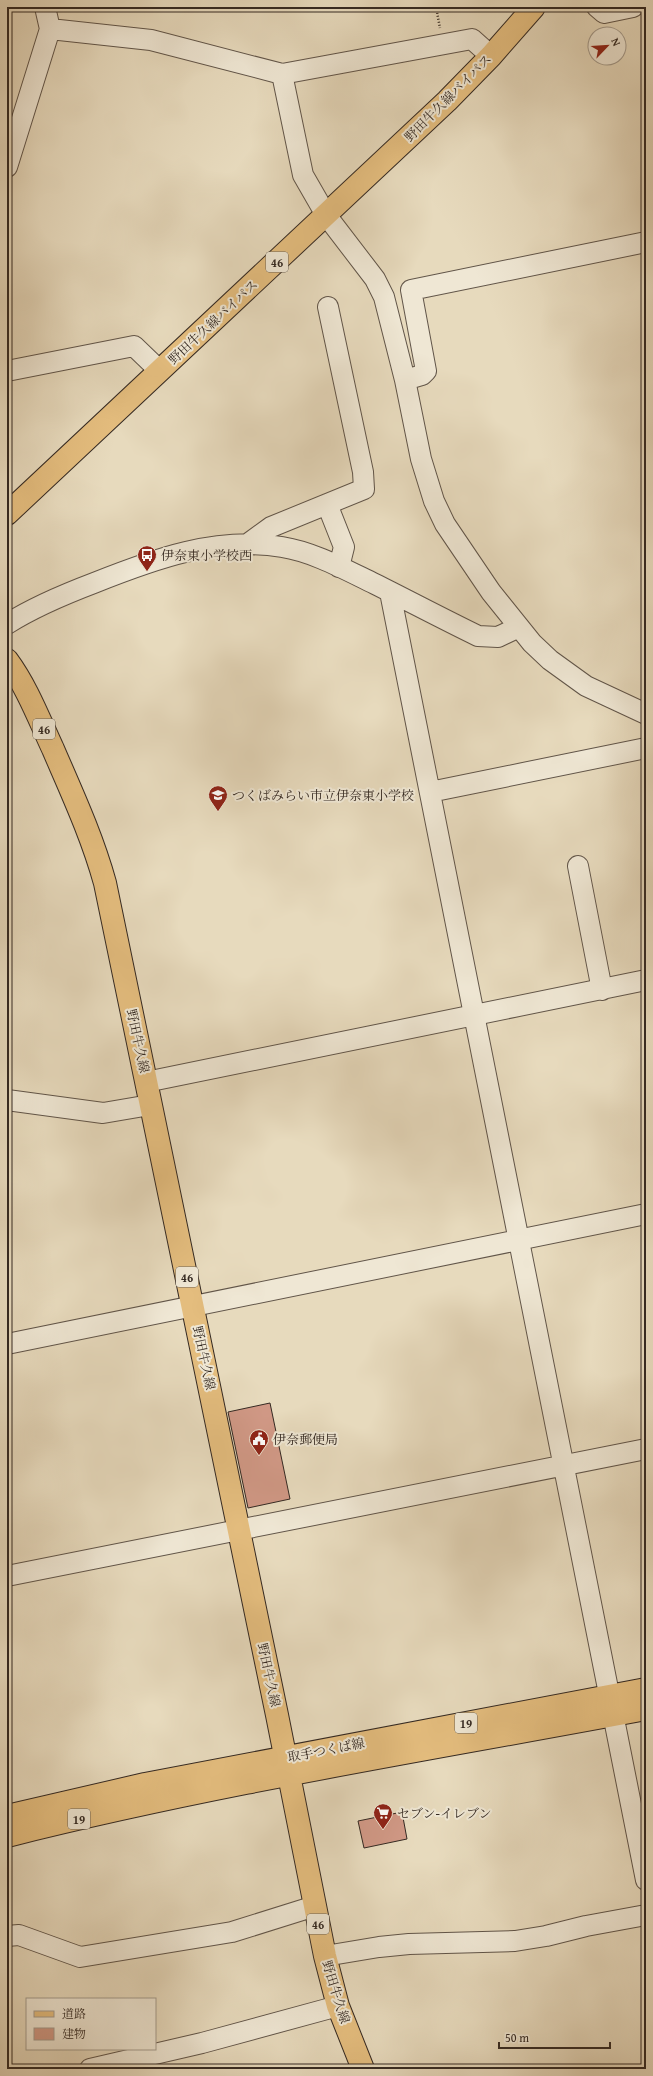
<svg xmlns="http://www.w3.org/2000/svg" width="653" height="2076" font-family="'Gentium Book Plus','Noto Serif JP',serif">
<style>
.building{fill:#d09885;stroke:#342922}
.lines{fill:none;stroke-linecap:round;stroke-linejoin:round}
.minor-casing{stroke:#615549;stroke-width:22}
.major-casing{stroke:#342922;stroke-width:24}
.path{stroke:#342922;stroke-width:2.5;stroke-dasharray:1 2;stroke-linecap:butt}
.minor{stroke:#efe7d4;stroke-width:20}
.major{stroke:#e4bd7e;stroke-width:22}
.labels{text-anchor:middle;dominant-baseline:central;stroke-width:4;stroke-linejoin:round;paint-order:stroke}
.shield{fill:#efe7d4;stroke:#6c6257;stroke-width:1}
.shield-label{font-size:12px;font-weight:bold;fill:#342922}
.street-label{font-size:13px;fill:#342922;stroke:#efe7d4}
.poi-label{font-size:13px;fill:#342922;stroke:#efe7d4;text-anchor:start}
</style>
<rect width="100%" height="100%" fill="#e7dabd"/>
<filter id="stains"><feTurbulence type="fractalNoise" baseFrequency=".005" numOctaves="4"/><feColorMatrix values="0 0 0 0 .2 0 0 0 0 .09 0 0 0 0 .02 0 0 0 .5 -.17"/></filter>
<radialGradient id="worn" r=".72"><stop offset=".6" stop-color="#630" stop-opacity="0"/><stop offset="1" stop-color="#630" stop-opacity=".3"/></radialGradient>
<path class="building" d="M270 1403 290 1499 248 1508 228 1412Z
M402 1812 407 1839 364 1848 358 1821Z"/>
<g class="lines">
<g class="minor-casing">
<path id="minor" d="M597 7 604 13 633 7
M50 29 151 40 282 74 472 39 491 56
M282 74 303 175 326 215 375 279 384 297 405 380 421 459 434 501 445 524 491 592 532 643 550 660 586 686 646 714
M7 167 50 29 45 7
M7 371 134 346 160 371
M405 380 422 375 426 371 411 290 646 242
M327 504 344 547 339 567
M249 543 271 527 364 489 363 472 328 307
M390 592 646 1880
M7 624C34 607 65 594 94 583 154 559 217 536 282 547 314 552 346 570 375 584 409 601 443 619 478 636L498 637 519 627
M430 792 646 748
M578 866 602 990
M146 1082 646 980
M7 1100 103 1113 150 1105
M7 1344 646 1214
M7 1576 646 1449
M7 1936 19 1935 80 1957 232 1932 315 1906
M325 1956 379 1947 409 1944 515 1941 546 1936 586 1926 646 1915
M90 2069 202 2043 338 2006"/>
</g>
<g class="major-casing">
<path id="major" d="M7 514 447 101 491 56 534 7
M7 660C27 687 39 719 53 749 72 793 92 836 105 883L277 1715 325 1956 338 2006 363 2069
M7 1816 145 1784 646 1689
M7 1836C217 1783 433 1749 646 1709"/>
</g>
<path class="path" d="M436 7 440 28"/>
<use href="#minor" class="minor"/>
<use href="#major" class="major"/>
</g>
<defs>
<g id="bus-pin" transform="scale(1)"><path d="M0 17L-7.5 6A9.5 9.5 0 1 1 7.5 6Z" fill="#8f2418" stroke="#efe7d4"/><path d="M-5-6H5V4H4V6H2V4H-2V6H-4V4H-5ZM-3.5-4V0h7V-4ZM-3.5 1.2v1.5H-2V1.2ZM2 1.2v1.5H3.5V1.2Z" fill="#fff"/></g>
<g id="school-pin" transform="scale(1)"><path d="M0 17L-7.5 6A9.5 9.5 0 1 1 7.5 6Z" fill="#8f2418" stroke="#efe7d4"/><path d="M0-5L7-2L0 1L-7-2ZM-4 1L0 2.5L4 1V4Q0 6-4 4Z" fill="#fff"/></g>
<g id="civic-pin" transform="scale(1)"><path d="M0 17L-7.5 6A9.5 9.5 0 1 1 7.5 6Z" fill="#8f2418" stroke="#efe7d4"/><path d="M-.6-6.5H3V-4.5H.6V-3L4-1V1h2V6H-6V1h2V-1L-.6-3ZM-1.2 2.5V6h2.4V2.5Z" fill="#fff"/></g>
<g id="supermarket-pin" transform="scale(1)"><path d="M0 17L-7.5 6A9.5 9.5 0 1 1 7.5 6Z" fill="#8f2418" stroke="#efe7d4"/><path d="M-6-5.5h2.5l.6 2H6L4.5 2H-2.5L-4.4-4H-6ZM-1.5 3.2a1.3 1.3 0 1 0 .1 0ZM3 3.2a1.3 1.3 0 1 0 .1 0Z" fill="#fff"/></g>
</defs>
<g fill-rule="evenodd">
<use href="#bus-pin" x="147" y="555"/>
<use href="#school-pin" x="218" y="795"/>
<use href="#civic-pin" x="259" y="1439"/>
<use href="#supermarket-pin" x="383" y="1813"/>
</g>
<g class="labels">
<g class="shield">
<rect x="266" y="252" width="22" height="20" rx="3"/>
<rect x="33" y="719" width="22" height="20" rx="3"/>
<rect x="176" y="1267" width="22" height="20" rx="3"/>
<rect x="455" y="1713" width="22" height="20" rx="3"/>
<rect x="68" y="1809" width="22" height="20" rx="3"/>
<rect x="307" y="1914" width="22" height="20" rx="3"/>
</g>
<g class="shield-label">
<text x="277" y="262">46</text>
<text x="44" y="729">46</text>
<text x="187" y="1277">46</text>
<text x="466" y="1723">19</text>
<text x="79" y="1819">19</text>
<text x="318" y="1924">46</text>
</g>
<g class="street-label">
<text transform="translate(448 98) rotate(-45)">野田牛久線バイパス</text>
<text transform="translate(213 322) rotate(-43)">野田牛久線バイパス</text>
<text transform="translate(138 1041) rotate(78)">野田牛久線</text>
<text transform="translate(204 1358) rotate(78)">野田牛久線</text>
<text transform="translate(269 1675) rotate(78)">野田牛久線</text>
<text transform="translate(326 1750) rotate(-11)">取手つくば線</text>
<text transform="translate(336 1992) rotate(73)">野田牛久線</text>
</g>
<g class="poi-label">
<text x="161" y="555">伊奈東小学校西</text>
<text x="232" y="795">つくばみらい市立伊奈東小学校</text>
<text x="273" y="1439">伊奈郵便局</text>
<text x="397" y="1813">セブン-イレブン</text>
</g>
</g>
<rect width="653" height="2076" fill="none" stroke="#e7dabd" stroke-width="24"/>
<rect x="8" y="8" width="637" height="2060" fill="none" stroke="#342922" stroke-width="2"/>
<rect x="12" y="12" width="629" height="2052" fill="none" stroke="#342922"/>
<rect x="26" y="1998" width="130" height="52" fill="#efe7d4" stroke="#a49b8d"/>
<rect x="34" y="2011" width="20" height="6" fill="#e4bd7e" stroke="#a49b8d"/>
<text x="62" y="2018" font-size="12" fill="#342922">道路</text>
<rect x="34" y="2028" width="20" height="12" fill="#d09885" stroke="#a49b8d"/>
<text x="62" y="2038" font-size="12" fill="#342922">建物</text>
<g transform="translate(607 46) rotate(65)"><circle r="19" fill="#efe7d4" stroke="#a49b8d"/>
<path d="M0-3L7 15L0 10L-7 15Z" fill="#8f2418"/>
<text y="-6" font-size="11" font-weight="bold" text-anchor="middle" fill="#342922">N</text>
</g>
<path d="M499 2042v6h111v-6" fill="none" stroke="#342922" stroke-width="2"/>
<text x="505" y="2042" font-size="12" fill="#342922" stroke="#efe7d4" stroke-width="3" paint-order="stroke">50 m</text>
<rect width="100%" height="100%" filter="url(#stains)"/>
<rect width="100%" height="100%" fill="url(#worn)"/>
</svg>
